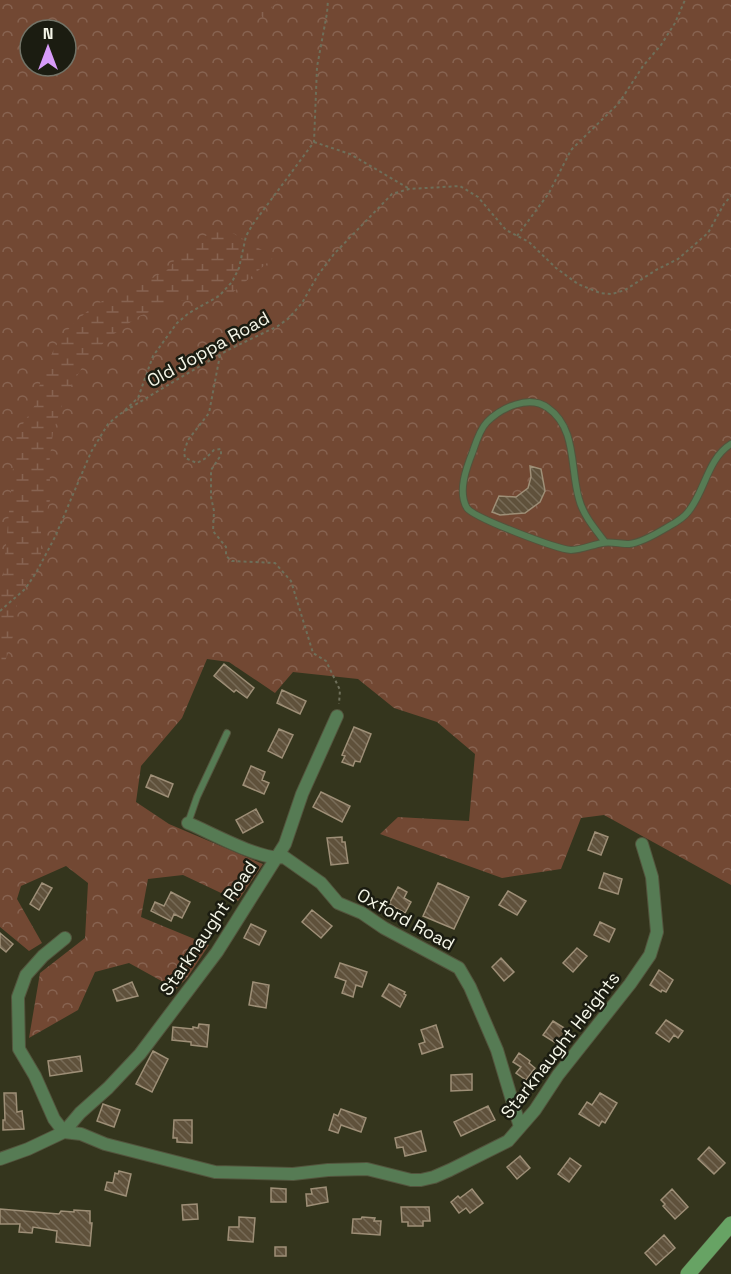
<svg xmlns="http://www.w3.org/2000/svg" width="731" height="1274" font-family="'Space Grotesk',sans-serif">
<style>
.forest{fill:url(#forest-crowns);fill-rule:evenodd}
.wetland{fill:url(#wetland-marsh)}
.building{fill:url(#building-back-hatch);stroke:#9e8f77;stroke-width:1.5}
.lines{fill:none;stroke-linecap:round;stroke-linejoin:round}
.service-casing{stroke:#53543d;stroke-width:8}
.minor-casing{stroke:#53543d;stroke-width:14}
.secondary-casing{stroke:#53543d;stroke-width:16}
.path{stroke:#6e6f5a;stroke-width:2;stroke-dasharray:3 3;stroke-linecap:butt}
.service{stroke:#567b54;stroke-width:6}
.minor{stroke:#567b54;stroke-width:12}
.secondary{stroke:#67a364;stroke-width:15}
.labels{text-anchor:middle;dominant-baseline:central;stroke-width:5;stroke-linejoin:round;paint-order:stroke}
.street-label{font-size:18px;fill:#f5f6e8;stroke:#1b1c11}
</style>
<defs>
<pattern id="forest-crowns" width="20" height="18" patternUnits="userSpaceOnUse" patternTransform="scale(1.5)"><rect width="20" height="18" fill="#724833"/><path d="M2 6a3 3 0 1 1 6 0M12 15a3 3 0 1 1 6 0" fill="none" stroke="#876351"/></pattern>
<pattern id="wetland-marsh" width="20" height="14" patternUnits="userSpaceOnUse" patternTransform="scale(1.5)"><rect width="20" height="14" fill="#724833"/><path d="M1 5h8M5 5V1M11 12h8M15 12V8" fill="none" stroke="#876351"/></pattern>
<pattern id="building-back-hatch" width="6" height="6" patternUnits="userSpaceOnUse" patternTransform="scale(1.5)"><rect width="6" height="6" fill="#5f513b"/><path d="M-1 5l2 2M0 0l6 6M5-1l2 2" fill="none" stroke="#776b57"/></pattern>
</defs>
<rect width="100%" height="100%" fill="#34351d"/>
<path class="forest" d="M0 0H731V885L604 815 581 818 561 869 502 878 380 834 398 817 469 821 475 754 437 722 394 708 358 679 293 672 275 693 229 662 207 659 182 718 141 766 136 802 169 824 263 864 238 901 183 875 148 879 141 917 209 945 187 978 176 989 129 963 95 972 78 1010 29 1038 40 973 85 938 88 883 66 866 21 886 17 899 42 943 29 951 0 927ZM30 30H66V66H30Z"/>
<path class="wetland" d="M248 0H278L263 18Z
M224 228 274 257 230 295 203 297 176 302 139 316 107 339 83 366 66 394 53 432 49 465 51 497 41 529V564L37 573 17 594C18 621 12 648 0 673V584L3 578 16 435 35 405 42 375 55 347 71 326 92 307 113 295 139 286 170 268 182 246Z"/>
<path class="building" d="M530 466 541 469 545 491 540 502 525 513 500 515 492 512 499 496 516 497 528 488 531 477Z
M224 664 254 688 247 698 236 690 234 692 214 676Z
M282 690 306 701 300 714 277 703Z
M354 727 371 734 360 762 355 761 353 766 342 762 345 756 342 755Z
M279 729 293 735 282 758 268 751Z
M251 766 265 772 262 780 269 783 264 794 243 785Z
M151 775 173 784 168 797 146 787Z
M321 792 350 806 342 822 313 807Z
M256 809 263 822 243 833 236 820Z
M595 832 608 837 601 855 588 850Z
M342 837V842H345L348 863 331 865 327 838Z
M604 873 622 879 618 894 599 888Z
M42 883 52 888 39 910 30 904Z
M438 883 469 897 454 929 423 916Z
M398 887 407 892 404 898 411 902 405 913 389 904Z
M508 891 526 901 517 915 499 905Z
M171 892 190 902 182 918 174 914 171 921 151 911 155 902 164 906Z
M312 910 332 926 321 938 302 922Z
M600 922 615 929 609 942 594 935Z
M251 924 266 931 259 945 244 938Z
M0 933 13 944 6 952 0 947Z
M577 948 587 956 573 972 563 963Z
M501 958 514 972 504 981 492 967Z
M340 963 367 972 362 987 356 985 353 997 342 993 346 981 335 977Z
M659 970 673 980 666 992 662 990 661 992 650 985Z
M132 982 138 996 117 1001 113 990Z
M253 982 269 985 266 1008 249 1005Z
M389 984 405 992 404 994 406 995 400 1007 382 996Z
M666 1020 683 1031 678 1038 674 1035 669 1042 656 1033Z
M553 1021 569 1031 559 1045 543 1035Z
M199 1024 209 1025 207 1047 191 1045V1042L172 1040 173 1027 193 1029V1027L198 1028Z
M436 1025 443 1047 422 1054 419 1044 425 1042 421 1030Z
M153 1051 168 1059 152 1092 136 1084Z
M519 1053 530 1061 529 1063 535 1068 526 1080 516 1073 521 1067 513 1062Z
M80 1056 82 1071 50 1076 48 1061Z
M472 1074V1090L451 1091V1075Z
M4 1093H16L17 1112 22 1111 24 1129 3 1130V1120H5Z
M600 1093 617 1103 605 1123 602 1121 599 1126 579 1114 587 1102 592 1105Z
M103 1104 120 1110 114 1127 97 1121Z
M488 1106 495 1120 461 1136 454 1122Z
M341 1109 366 1118 361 1132 341 1125 338 1133 329 1130 334 1114 338 1116Z
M174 1120H192V1143L177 1142V1138H173Z
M421 1131 426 1151 405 1156 403 1147 397 1148 395 1138Z
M709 1147 725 1163 714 1174 698 1159Z
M520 1156 530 1168 517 1179 507 1167Z
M570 1158 581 1166 569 1182 558 1174Z
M119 1171 131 1174 126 1196 105 1190 107 1182 113 1183 115 1173 118 1174Z
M326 1187 328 1202 307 1206 306 1194H312L311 1189Z
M271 1188 286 1189V1202H271Z
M472 1189 483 1203 470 1213 466 1208 459 1213 451 1202 458 1196 460 1198Z
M672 1189 688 1207 675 1219 663 1206 665 1204 661 1200Z
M197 1204 198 1219 183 1220 182 1205Z
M401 1207H429L430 1221H423V1226H408V1222H402Z
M0 1209 59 1214 61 1211 74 1212V1210L90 1211V1223H92L90 1246 56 1242 57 1231 33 1227 32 1233 19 1232 20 1224H0Z
M239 1217 255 1218 253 1242 228 1240 229 1227H239Z
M362 1217 375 1218 374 1221H381L380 1235 352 1233 353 1219H361Z
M664 1235 675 1248 656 1265 645 1253Z
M275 1247H286V1256H275Z"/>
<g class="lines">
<g class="service-casing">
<path id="service" d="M605 542C595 529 583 515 579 499 570 469 577 428 548 408 529 394 501 408 487 422 480 429 476 442 473 451 467 466 457 492 467 508 474 518 557 549 571 550 581 550 592 545 602 543 610 541 620 544 629 544 640 543 656 534 666 528 673 524 683 519 688 512 705 492 707 459 731 444
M188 823 197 797 227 733"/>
</g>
<g class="minor-casing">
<path id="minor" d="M188 823C210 832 263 862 284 857L321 883 338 903 362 913 384 928 459 968 470 987 497 1050 520 1127
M65 938 43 956 26 975 18 997 19 1049 35 1076 54 1119 64 1132 80 1113 108 1088 140 1054 217 952 285 844 302 794 337 716
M0 1159 28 1149 64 1132 81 1134 105 1144 215 1172 293 1174 328 1170 367 1169 411 1180H421L434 1177 450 1170 508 1141 535 1110 558 1075 630 984 650 955 657 932 652 877 642 844"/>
</g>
<g class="secondary-casing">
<path id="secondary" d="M688 1274 731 1224"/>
</g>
<path class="path" d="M314 142 350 154 408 188
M517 236 549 193 571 150 619 103 643 66 661 45 675 23 685 0
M220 355 209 413 188 440 184 452 185 458 197 463 206 458 214 450 221 449V455L211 470V497L214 511 213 531 226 547V556L232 561 275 563 291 581 313 653 326 661 340 690 339 704
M125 410 138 398 153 356 177 323 189 313 219 296 232 282 239 268 246 236 253 224 314 142 317 67 327 13 328 0
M0 611 25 589 36 573 55 537 91 452 108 424 120 414 183 376 228 350 278 326 289 318 302 303 318 275 334 254 392 194 409 189 460 186 478 197 506 230 529 242 556 268 578 284 600 293 612 294 625 290 656 270 678 259 708 233 724 204 731 196"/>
<use href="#service" class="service"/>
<use href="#minor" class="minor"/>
<use href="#secondary" class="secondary"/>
</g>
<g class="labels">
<g class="street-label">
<text transform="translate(208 349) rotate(-29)">Old Joppa Road</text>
<text transform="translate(406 919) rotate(29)">Oxford Road</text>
<text transform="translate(208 928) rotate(-56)">Starknaught Road</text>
<text transform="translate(560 1045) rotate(-52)">Starknaught Heights</text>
</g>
</g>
<g transform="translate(48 48)"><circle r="28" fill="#1b1c11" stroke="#727367" stroke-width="1.5"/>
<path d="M0-4.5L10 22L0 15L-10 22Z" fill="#d79bf9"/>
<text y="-9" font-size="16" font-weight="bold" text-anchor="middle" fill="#f5f6e8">N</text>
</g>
</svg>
